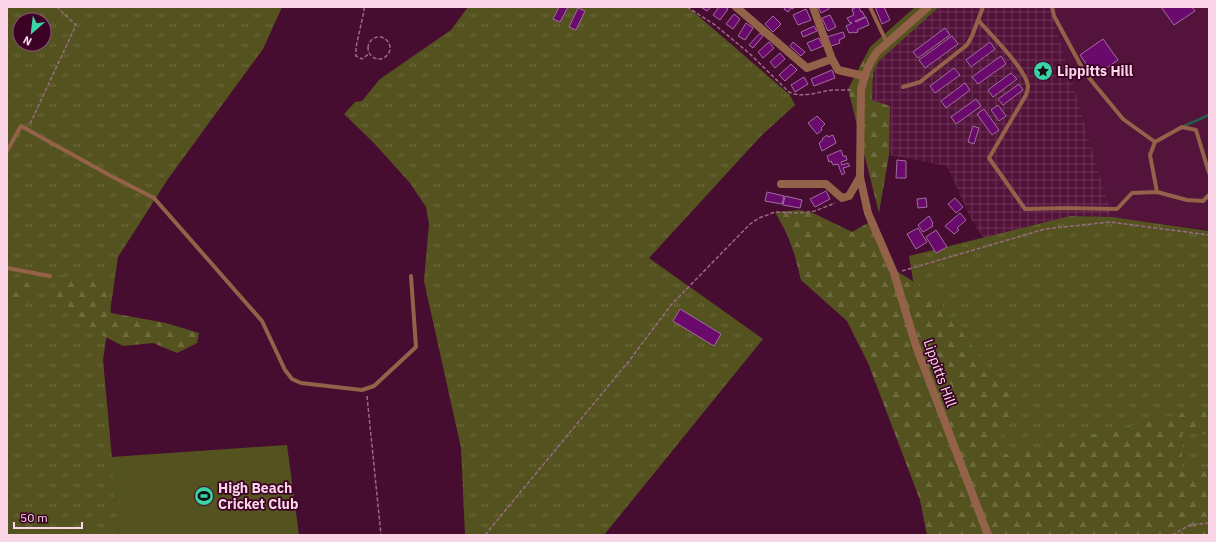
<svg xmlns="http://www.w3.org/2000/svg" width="1216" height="542" font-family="'IBM Plex Sans',sans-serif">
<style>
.built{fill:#54133b}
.industrial{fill:url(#industrial-grid)}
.grass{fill:url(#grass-tufts);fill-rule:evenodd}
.forest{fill:url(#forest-firs)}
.pitch{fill:#545320}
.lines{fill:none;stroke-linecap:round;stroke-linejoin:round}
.stream{stroke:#265c49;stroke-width:2.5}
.building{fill:#6b0a6d;stroke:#a16ea0}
.path{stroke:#996a85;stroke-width:1.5;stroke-dasharray:4 2;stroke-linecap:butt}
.lane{stroke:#936249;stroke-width:4}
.street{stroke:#936249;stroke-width:8}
.labels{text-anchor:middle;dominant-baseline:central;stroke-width:3.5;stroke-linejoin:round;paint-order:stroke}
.poi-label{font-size:14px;font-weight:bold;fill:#fad5e7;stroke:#3b0226;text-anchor:start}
.street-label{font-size:14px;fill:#fad5e7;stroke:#3b0226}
</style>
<defs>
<pattern id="industrial-grid" width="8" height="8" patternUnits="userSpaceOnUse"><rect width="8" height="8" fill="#54133b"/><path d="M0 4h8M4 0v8" fill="none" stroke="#6e3457"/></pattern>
<pattern id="grass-tufts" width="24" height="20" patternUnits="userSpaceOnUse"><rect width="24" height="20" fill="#545320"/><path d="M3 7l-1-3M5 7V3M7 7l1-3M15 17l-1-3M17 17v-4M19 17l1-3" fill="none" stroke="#6e6b40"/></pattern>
<pattern id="forest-firs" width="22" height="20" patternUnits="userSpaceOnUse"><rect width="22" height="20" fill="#545320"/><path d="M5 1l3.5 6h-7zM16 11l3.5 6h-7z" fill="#6e6b40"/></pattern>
</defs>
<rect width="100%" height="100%" fill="#460d30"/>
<path class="built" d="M1050 7H1209V230L1112 217Z"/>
<path class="industrial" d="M939 7H1050L1112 217 1070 216 984 239 971 219 947 166 889 155 890 106 872 100 873 73 879 61Z"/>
<path class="grass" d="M7 7H282L263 49 168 179 118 257 103 360 119 535H7ZM20 20H44V44H20Z
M468 7H688L790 95 795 105 761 136 649 258 763 339 604 535H465L461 448 424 281 429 224 426 207 410 183 373 142 344 114 355 102 362 101 380 79 451 30Z
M1070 216 1112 217 1209 231V426L964 469 923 341 909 256Z
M1182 433 1209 434V471L1182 469Z"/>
<path class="forest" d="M915 7H939L879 61 873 73 872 100 890 106 889 155 879 213 848 89 870 47Z
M800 210 807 212H811L852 232 873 220 884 240 885 264 908 278 938 299 984 363 1013 391 1009 421 1000 438 999 455 1013 453 1074 439 1186 412 1209 411V434H1182V468L1209 471V535H927L920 500 868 363 847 321 801 280 795 256 787 234 775 212Z
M59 276 106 283 111 313 166 323 199 333 197 343 177 353 153 343 123 346 94 331 50 301Z
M7 278 33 284 30 303 7 298Z"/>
<path class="pitch" d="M287 445 299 535H119L111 457Z"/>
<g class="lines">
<path class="stream" d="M1184 126 1209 115"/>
</g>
<path class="building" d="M559 7H568L560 22 553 19Z
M701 7H711L707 11Z
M719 7H725L728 9 720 20 713 15Z
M785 7H794L793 9 791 8 788 12 784 9Z
M818 7H828L829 9 821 13Z
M857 7H859L861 12 862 11 865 17 855 21 856 22 866 17 869 25 857 30 858 32 854 33V32L849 33 846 26 852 23 851 22 850 23 847 18 854 15 852 9Z
M875 7H884L890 20 882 24Z
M1161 7H1192L1195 11 1174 25Z
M578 8 585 11 576 30 569 27Z
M806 9 811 20 798 25 793 15Z
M734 14 740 19 733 29 726 24Z
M830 15 836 27 828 31 822 18Z
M773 16 781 24 773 32 765 24Z
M746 23 753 28 745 40 738 36Z
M814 26 817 31 803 37 801 32Z
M945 28 950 35 918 58 913 52Z
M843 32 845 37 839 40 840 43 831 46 827 37Z
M760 33 763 36 753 48 749 45Z
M952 36 958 44 925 68 919 60Z
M819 38 823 46 811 51 807 43Z
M1103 39 1118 60 1095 76 1080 55Z
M769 42 774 48 763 58 758 52Z
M793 42 805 52 801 56 790 46Z
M990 42 995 49 971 67 966 60Z
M780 53 785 59 775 68 770 62Z
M1001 56 1006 64 978 84 972 77Z
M791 64 797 70 785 81 779 75Z
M954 68 960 75 935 93 930 86Z
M832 70 835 78 814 86 811 79Z
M1011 73 1017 79 993 97 988 90Z
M804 77 808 84 795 92 791 85Z
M965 83 970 90 946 108 941 101Z
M1019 84 1023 90 1003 105 998 99Z
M976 99 981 106 956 124 951 117Z
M998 105 1006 116 999 121 991 110Z
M984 109 999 130 992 135 977 114Z
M817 116 825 124 821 128 822 130 817 134 808 123Z
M973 126 979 128 974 144 968 142Z
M827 135 828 137 833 135 836 143 822 151 819 143 823 140 822 139Z
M841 150 843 156H846L847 160 841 162 842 165 848 163 850 166 843 168 845 173 842 175 838 164 833 165 831 161 829 162 827 156Z
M897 160 906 161V178H896Z
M826 191 830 199 815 207 810 199Z
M767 192 784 196 782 204 765 201Z
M785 196 802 200 800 208 783 205Z
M926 198 927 207 918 208 917 199Z
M955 198 963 207 956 213 948 204Z
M960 213 966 220 957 228 959 230 954 234 945 226Z
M929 216 933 223 932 224 933 226 923 232 918 225Z
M918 228 927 242 916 249 907 234Z
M936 230 947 247 936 253 926 237Z
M680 309 721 334 714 346 673 321Z"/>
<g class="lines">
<path class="path" d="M364 7V11L356 47V56L362 59 370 53
M687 7 715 25 749 53 789 92C803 99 819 91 834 90 840 90 847 90 853 90
M368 48a11 11 0 1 1 22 0a11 11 0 1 1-22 0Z
M30 124 76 25 57 7
M902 271 1045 229 1110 222 1209 235
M367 396 381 535
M485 535 629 361 671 305 750 224 759 218 775 212 799 213 815 211 835 203
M1172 535 1190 525 1209 523"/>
<path class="lane" d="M870 7 887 43
M1052 7 1054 16 1085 73 1123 119 1155 142
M978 20C990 34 1026 69 1028 86 1028 89 1027 92 1026 95L989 158 1025 209 1065 208 1117 209 1132 193 1157 192
M903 87 920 82 967 45 972 36 983 7
M7 151 21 126 111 176 154 198 262 321 285 370 292 379 301 383 362 390 374 386 416 347 411 276
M1209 173 1196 130 1182 127 1155 142 1150 155 1157 192 1187 200 1203 201 1209 195
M7 268 50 276"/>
<path class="street" d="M736 7 807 68 832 59 838 70 864 76
M813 7 832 59
M928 7 878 51C869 62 865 75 861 89L860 177 868 213 894 273 916 346 988 535
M781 184H826L842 198 849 196 860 177"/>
</g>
<defs>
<g id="sight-disc" transform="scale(1)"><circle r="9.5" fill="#3ad4a5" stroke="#3b0226"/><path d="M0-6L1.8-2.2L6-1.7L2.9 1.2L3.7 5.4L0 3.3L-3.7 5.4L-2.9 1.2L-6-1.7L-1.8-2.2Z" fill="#111"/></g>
<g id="stadium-disc" transform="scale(1)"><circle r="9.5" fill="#3ad4a5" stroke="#3b0226"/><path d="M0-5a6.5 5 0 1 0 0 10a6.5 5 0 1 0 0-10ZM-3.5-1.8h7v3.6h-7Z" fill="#111"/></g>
</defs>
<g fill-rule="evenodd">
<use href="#sight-disc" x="1043" y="71"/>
<use href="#stadium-disc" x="204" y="496"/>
</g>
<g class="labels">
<g class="poi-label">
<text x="1057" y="71">Lippitts Hill</text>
<text x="218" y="488">High Beach<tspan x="218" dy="16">Cricket Club</tspan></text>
</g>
<g class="street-label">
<text transform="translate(940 373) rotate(70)">Lippitts Hill</text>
</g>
</g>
<rect width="1216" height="542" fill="none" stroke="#fad5e7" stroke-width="16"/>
<g transform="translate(32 32) rotate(208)"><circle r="19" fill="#3b0226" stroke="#875673"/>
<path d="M0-3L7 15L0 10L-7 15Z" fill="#3ad4a5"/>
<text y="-6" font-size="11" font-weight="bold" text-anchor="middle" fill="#fad5e7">N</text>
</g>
<path d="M14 522v6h68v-6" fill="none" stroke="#fad5e7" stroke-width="2"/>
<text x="20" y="522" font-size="12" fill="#fad5e7" stroke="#3b0226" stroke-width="3" paint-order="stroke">50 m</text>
</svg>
